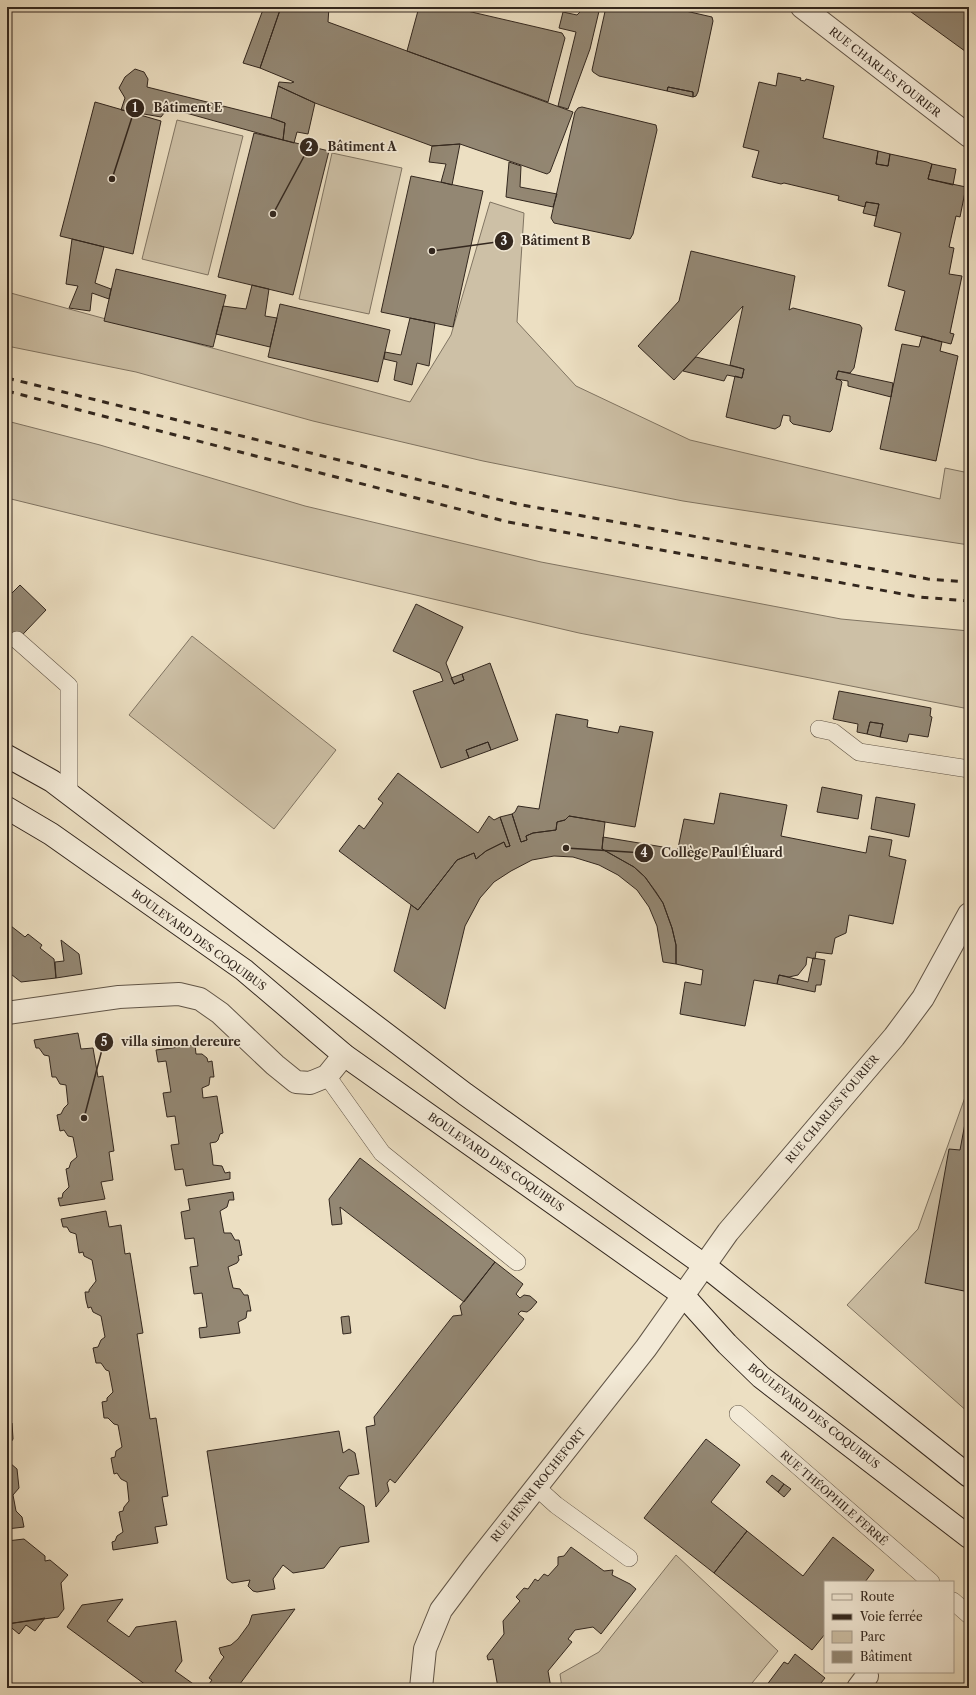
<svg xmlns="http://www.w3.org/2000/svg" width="976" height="1695" font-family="'Libre Caslon Text',serif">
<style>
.green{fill:#cdc0a6;stroke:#807462}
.building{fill:#938773;stroke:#33271e}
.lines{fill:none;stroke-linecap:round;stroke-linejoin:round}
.lane-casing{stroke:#615547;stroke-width:18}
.street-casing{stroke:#615547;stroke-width:24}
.secondary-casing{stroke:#33271e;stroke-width:24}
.lane{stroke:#f3ead7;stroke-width:17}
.street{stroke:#f3ead7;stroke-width:22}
.secondary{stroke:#f3ead7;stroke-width:22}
.rail{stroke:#33271e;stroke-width:3;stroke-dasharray:7 7;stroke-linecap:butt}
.labels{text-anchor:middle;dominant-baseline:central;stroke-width:3.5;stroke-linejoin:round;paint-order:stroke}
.street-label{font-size:11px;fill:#33271e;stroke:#f3ead7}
.leader{fill:none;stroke:#33271e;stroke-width:1.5}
.callout-dot{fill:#33271e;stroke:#f3ead7;stroke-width:1.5}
.mark-label{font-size:12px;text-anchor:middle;font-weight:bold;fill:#fff}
.callout-label{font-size:12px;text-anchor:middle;font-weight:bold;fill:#33271e;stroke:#f3ead7;stroke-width:3.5;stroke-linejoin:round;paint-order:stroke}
</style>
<rect width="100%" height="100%" fill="#ecdfc2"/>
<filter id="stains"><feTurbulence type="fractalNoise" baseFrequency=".005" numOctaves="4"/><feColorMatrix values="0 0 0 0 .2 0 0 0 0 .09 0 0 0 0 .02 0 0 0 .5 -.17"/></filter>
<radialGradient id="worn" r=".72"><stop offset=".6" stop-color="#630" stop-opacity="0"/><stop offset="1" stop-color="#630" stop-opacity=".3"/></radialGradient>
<path class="green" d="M177 120 243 136 208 275 142 259Z
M332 153 402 168 369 314 299 299Z
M490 202 524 213 517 322 576 386 690 440 940 499 945 468 969 473V545L683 501 483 461 313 421 136 372 7 346V292L410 402 451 335Z
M7 421 100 445 305 506 541 562 841 619 969 631V709L579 633 154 534 7 498Z
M192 636 336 750 274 829 129 715Z
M969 1086V1413L847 1305 918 1229Z
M676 1555 778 1651 748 1688H562L560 1674 599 1652Z"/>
<path class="building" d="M264 7H281L260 68 243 63Z
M281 7H329L328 22 573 112 550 172 547 174 460 144 432 146 315 103 278 86 279 82 291 83 294 82 260 68Z
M419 7H450L562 33 565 38 548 102 407 51Z
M564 7H575V10Z
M582 7H600L590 49 568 109 558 106 576 32 559 28 563 12 577 15 580 12Z
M606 7H668L712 17 713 21 698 92 696 96 693 97V92L668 87 667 91 599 76 593 72 592 70Z
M904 7H969V54L907 9Z
M135 69 144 72 148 79 147 87 271 118 285 123 283 140 168 108 161 117 121 110 125 98 119 88 125 77Z
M778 73 801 78 800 80 805 81 806 79 834 86 823 138 878 151 876 164 888 166 890 154 927 162 932 164 928 179 966 187 960 217 956 216 949 247 954 248 949 274 962 276 950 333 954 334 951 344 895 330 905 291 888 286 901 233 874 226 879 204 866 202 865 207 838 200 839 196 784 183 781 184 752 177 759 151 743 147 759 82 776 86Z
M278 86 315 103 308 134 297 132 294 143 283 140 285 123 271 118Z
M668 87 693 92V97L667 91Z
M95 102 161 121 133 254 60 236Z
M582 107 656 125 657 130 633 234 630 239 554 223 551 218 575 112 578 108Z
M254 133 329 151 293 295 218 277Z
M460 144 452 185 441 182 446 164 429 162 432 146Z
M878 151 890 154 888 166 876 164Z
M509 162 521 166 520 187 557 194 553 207 506 197Z
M932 164 956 169 953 185 928 179Z
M411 176 483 191 453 327 381 312Z
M866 202 879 204 876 216 863 213Z
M72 239 104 247 95 283 111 289 109 299 92 293 90 311 69 308 78 286 66 284Z
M691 251 795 276 789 310 793 308 860 325 862 328 854 368 850 373 838 371 836 379 840 380 842 382 832 430 830 432 793 424 790 421V416L783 415 780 426 775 429 726 417 735 376 742 378 744 369 730 365 743 306 674 380 638 346 679 301Z
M116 269 226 295 213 347 104 321Z
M252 285 269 289 265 316 277 318 270 347 216 334 223 306 246 309Z
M280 304 390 330 378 382 268 357Z
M410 318 435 323 429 366 417 363 412 385 394 380 397 362 384 359 385 352 401 355Z
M922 336 942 342 940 351 958 356 936 461 880 449 902 344 919 347Z
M696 357 744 369 742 378 727 375 724 381 683 371Z
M838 371 893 383 891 397 848 386V381L836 379Z
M20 585 46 610 7 651V598Z
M416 604 463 627 446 663 454 684 464 680 462 674 490 663 518 740 491 750 488 742 466 750 469 758 441 768 413 691 443 681 440 673 393 651Z
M462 674 464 680 454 684 451 678Z
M839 691 931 708 930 716 932 717 928 737 909 734 907 742 880 737 883 724 870 722 867 734 857 732 858 724 833 719Z
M556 714 588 720 587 727 618 733 620 726 653 732 635 827 569 816 565 820 557 822 556 830 533 833 526 836 527 840 521 842 512 814 515 812 518 806 539 809Z
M870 722 883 724 880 737 867 734Z
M488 742 491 750 469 758 466 750Z
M398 773 478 833 489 816 494 820 500 817 510 846 506 847 504 842 486 851 476 859 474 853 457 860 418 910 339 851 359 825 364 829 383 803 378 799Z
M822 787 862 795 858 819 817 812Z
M720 793 787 805 781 836 866 853 869 836 892 840 889 856 906 860 893 924 849 915 846 933 835 938 832 954 816 952 815 959 807 957 806 965 798 975 789 977 779 975 777 984 754 980 745 1026 680 1014 685 982 701 985 703 970 676 964V945L672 928 663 903 656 892 645 877 634 867 602 849 603 837 663 847 662 855 676 858 684 819 714 824Z
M876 797 915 804 909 837 871 829Z
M512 814 521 842 527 840 526 836 533 833 556 830 557 822 565 820 569 816 605 822 602 849 634 867 645 877 663 903 672 928 676 945V964L663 962 657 926 649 907 637 890 618 875 599 865 573 857 554 856 532 860 511 871 494 882 480 898 465 926 445 1009 394 971 411 905 418 910 457 860 474 853 476 859 486 851 504 842 506 847 510 846 500 817Z
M7 926H11L25 937 28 934 42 945 40 948 54 959 56 978 21 982 7 971Z
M61 940 79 954 82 974 56 978 55 962 64 961Z
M813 958 825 960 821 985H816L815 992 777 984 779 975 808 982Z
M78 1033 81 1049 93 1048 98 1077 103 1076 114 1151 109 1152 113 1180 101 1182 105 1199 60 1206 58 1198H62L63 1193 69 1187 66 1169 69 1168 71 1162 77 1157 73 1137 68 1136 64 1130 60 1131 57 1115 61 1114 64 1108 68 1104 66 1085 60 1084 56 1077H52L49 1056 44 1055 39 1048H36L34 1040Z
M195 1045 196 1054H202L207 1058 208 1062 212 1061 214 1077H210L209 1085 202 1088 203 1098 217 1096 223 1133 220 1134 218 1140 216 1142 210 1143 212 1155 213 1165 222 1166 225 1173 230 1172V1179L186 1186 183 1169 175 1170 171 1145 179 1144 175 1116 167 1117 163 1093 171 1092 166 1061 158 1062 156 1050Z
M969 1102V1292L925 1283 949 1149 960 1150Z
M360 1158 495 1262 464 1302 340 1207 342 1224 332 1225 329 1199Z
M233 1192 234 1200H229L227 1207 220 1211 224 1233H231L235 1240H239L242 1255 238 1256 239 1260 237 1263 228 1267 233 1288 240 1289 244 1295H248L251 1311H247L246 1318 238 1322 240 1333 200 1338 199 1328 207 1327 202 1293 194 1294 190 1267 198 1266 194 1238 185 1239 181 1212 190 1210 188 1199Z
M106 1211 109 1227 121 1225 125 1254 130 1253 143 1333 137 1334 150 1419 156 1418 168 1496 162 1497 167 1525 155 1527 158 1543 113 1550 112 1542 115 1541 117 1536 123 1532 119 1512 123 1511 124 1507 129 1501 127 1482 121 1479 117 1473 114 1474 111 1458 115 1457 116 1451 122 1447 118 1425 114 1424 108 1418H104L102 1402 107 1401V1398L113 1392 109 1371 106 1370 101 1363H96L93 1348 98 1347 101 1340 105 1337 101 1316 93 1312 91 1307 88 1308 86 1300 85 1292H89V1290L96 1281 92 1260 84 1256 83 1252 79 1253 76 1234 70 1232 67 1227H63L61 1219Z
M495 1262 523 1284 516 1294 520 1298 524 1295 530 1296 537 1302 531 1309 527 1312 521 1311 518 1314 524 1319 395 1483 390 1479 387 1483 389 1491 376 1507 366 1427 375 1425 374 1417 453 1316 462 1315 460 1306Z
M349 1316 351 1333 343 1334 341 1317Z
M7 1419 12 1423 13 1439 8 1447 10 1463 17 1469 19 1488 13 1495 16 1511 22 1517 24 1527 7 1529Z
M339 1431 343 1453 349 1449 355 1453 359 1474 348 1476 339 1488 364 1506 369 1542 340 1547 324 1568 293 1573 283 1565 273 1579 275 1589 257 1592 253 1591 248 1586 250 1580 232 1583 227 1579 207 1451Z
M706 1439 740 1465 711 1502 747 1531 714 1573 644 1518Z
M772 1475 784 1484 778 1492 766 1482Z
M784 1484 791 1489 784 1497 778 1492Z
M747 1531 803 1576 833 1537 874 1570 865 1582H825V1634L812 1650 714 1573Z
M24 1539 45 1556V1561L50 1560 68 1575 61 1583 64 1609 58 1617 7 1624V1541Z
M571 1547 604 1571 613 1570 612 1575 630 1584 636 1589 601 1634 593 1627 575 1630 568 1639 572 1642 548 1671 551 1688H498L493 1659 488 1660 487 1656 504 1634 503 1621 520 1601 516 1597 524 1588 528 1589 535 1579 538 1581 544 1574 548 1576 558 1565V1557L564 1556Z
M123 1599 107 1621 129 1637 136 1627 176 1621 182 1661 175 1671 199 1688H150L67 1627 82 1605Z
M295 1609 237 1688H206L212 1680 209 1678 224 1657 221 1654 219 1648 231 1645 238 1639 249 1624 252 1615Z
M45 1618 35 1631 26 1625 19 1634 7 1624Z
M795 1654 825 1678 817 1688H768L766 1686 784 1662 788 1664Z"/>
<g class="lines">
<g class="lane-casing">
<path id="lane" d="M17 640 69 686V794
M819 729 833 732 859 752 969 769
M327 1076 382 1153 517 1262
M738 1414 931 1582
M536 1487 556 1505 629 1558
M953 1601 969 1615"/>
</g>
<g class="street-casing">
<path id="street" d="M802 7 969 136
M7 1013 119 997 179 994 200 999 220 1013 275 1065 296 1082 310 1083 327 1076 344 1055
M421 1688 425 1649 441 1610 474 1566 646 1348 728 1232 894 1037 923 998 969 914
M858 1688 867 1676"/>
</g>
<g class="secondary-casing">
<path id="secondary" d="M7 756 52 781 465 1094 704 1265 969 1476
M7 808 51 834 244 970 344 1055 683 1295 727 1344 761 1377 969 1537"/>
</g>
<use href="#lane" class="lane"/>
<use href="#street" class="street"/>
<use href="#secondary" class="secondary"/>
<path class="rail" d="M7 378 517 504 928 579 969 582
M7 391 508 522 919 597 969 601"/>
</g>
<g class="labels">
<g class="street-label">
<text transform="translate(885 72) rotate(38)">RUE CHARLES FOURIER</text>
<text transform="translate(199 940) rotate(36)">BOULEVARD DES COQUIBUS</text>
<text transform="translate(832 1109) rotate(-50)">RUE CHARLES FOURIER</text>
<text transform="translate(496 1162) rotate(35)">BOULEVARD DES COQUIBUS</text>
<text transform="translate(814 1416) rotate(38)">BOULEVARD DES COQUIBUS</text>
<text transform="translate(538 1485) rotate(-51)">RUE HENRI ROCHEFORT</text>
<text transform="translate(834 1498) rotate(41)">RUE THÉOPHILE FERRÉ</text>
</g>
</g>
<path class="leader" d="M112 179L135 108M273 214L309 147M432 251L504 241M566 848L644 853M84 1118L104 1042"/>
<g class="callout-dot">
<circle cx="112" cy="179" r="4"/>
<circle cx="273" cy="214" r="4"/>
<circle cx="432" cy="251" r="4"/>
<circle cx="566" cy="848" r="4"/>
<circle cx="84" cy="1118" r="4"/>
<circle cx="135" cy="108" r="10"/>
<circle cx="309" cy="147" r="10"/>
<circle cx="504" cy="241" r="10"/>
<circle cx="644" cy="853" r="10"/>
<circle cx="104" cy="1042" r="10"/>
</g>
<g class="mark-label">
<text x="135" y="112">1</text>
<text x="309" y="151">2</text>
<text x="504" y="245">3</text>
<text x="644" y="857">4</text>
<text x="104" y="1046">5</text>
</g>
<g class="callout-label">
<text x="188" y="112">Bâtiment E</text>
<text x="362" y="151">Bâtiment A</text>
<text x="556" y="245">Bâtiment B</text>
<text x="722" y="857">Collège Paul Éluard</text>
<text x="181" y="1046">villa simon dereure</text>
</g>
<rect width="976" height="1695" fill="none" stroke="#ecdfc2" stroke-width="24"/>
<rect x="8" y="8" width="960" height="1679" fill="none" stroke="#33271e" stroke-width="2"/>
<rect x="12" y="12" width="952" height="1671" fill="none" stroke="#33271e"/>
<rect x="824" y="1581" width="130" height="92" fill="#f3ead7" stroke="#a69c8d"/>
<rect x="832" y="1594" width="20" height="6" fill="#f3ead7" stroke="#a69c8d"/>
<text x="860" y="1601" font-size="12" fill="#33271e">Route</text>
<rect x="832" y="1614" width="20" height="6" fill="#33271e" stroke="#a69c8d"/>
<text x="860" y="1621" font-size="12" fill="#33271e">Voie ferrée</text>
<rect x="832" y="1631" width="20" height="12" fill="#cdc0a6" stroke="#a69c8d"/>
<text x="860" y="1641" font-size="12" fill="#33271e">Parc</text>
<rect x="832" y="1651" width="20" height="12" fill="#938773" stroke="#a69c8d"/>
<text x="860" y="1661" font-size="12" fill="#33271e">Bâtiment</text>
<rect width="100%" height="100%" filter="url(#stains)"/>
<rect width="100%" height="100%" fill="url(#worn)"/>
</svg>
